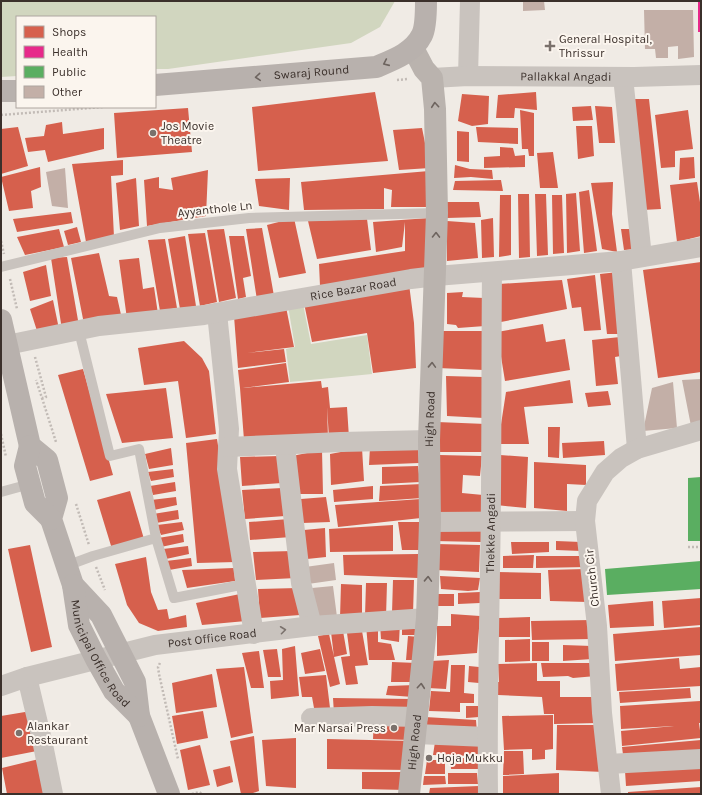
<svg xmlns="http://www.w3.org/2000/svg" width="702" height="795" font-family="Karla,sans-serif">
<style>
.green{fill:#d1d6bf}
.shops{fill:#d6604d}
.health{fill:#e7298a}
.public{fill:#5aae61}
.building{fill:#c3afa7}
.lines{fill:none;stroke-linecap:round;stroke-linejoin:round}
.path{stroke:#c2bbb6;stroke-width:2.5;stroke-dasharray:2 2;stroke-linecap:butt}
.service{stroke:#c9c3be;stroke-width:10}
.minor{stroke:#c9c3be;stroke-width:20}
.secondary{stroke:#bab3ae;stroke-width:22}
.primary{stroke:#b8b1ad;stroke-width:22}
.oneway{stroke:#6d645f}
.oneway2{stroke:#6e645f}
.oneway3{stroke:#7b726d}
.poi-dot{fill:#7a716c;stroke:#fbf5ee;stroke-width:1.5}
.labels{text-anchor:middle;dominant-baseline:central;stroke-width:4;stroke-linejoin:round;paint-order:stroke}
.poi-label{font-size:12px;fill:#3b302b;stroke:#fbf5ee;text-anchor:start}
.street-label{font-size:12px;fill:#3b302b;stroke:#fbf5ee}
</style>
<rect width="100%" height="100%" fill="#f0ebe5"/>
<path class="green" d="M1 1H395L380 27 351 43 168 69H155V17H17V76L1 77Z
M303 304 311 344 367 335 372 374 290 382 286 349 295 347 288 306Z"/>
<path class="shops" d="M375 92 388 161 258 171 252 107Z
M536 92 537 110 515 108 514 118H496L498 95Z
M462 94 489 96 488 124 472 126 458 121Z
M630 99H649L661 209 642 210Z
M591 106 593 120 573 121 572 107Z
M595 106 612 107 615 143H599Z
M188 108 192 152 117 158 114 113Z
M520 110 534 113V156H529L528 149H522Z
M688 110 693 149 675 151V167L661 168 655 115Z
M62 122 63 134 104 128V149L48 162 45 150 28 152 25 138 44 136 46 125Z
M576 126H592L594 156 578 159Z
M18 127 28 166 1 174V129Z
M476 127 518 128V144L478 142Z
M422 128 430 168 399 170 393 130Z
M457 131 469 132V162L457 161Z
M500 147 513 148 515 156 525 155V167L484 168V157L500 156Z
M553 152 558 188H540L537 153Z
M694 157 695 178 679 180 680 158Z
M123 160V175L111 176 114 237 86 242 72 164Z
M455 165 470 169 492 170 493 179 471 177 454 178Z
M40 167 41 187 31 191 33 208 9 211 1 177Z
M208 170 206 216 147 226 144 180 159 177V188L173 190 171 178Z
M429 171 427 207H391L392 190 384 188V209L304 210 301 182Z
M136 178 139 226 120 230 116 183Z
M290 178 289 210 259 206 255 179Z
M501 180 503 191 453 190 455 181Z
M613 182 612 214 617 252 602 249 591 183Z
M697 182 701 209V236L677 242 670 185Z
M589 190 597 251 584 253 579 192Z
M576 193 580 251 567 253 566 194Z
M518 194H529L530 257 519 258Z
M535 194H546L548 255 537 256Z
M500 195H511V255L499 257Z
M552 195H562L564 253 553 254Z
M447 202H479L481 217 447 218Z
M71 212 73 223 17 232 13 219Z
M294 218 306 273 279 278 267 225Z
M429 218 430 269 320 286 319 264 405 251V222L402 247 376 252 373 222Z
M493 218 494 257 482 258 481 220Z
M367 219 371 250 317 259 308 221Z
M447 221 475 223 478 258 447 261Z
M77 227 81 242 68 245 64 231Z
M262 228 274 296 257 300 246 229Z
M59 229 64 247 25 255 17 237Z
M224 229 236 298 219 302 207 230Z
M621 229H636V249L624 250Z
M205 233 217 302 200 306 188 234Z
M185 236 196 306 180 309 168 239Z
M229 236H244L251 276 243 278 246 297 238 299Z
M165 239 177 308 160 311 148 240Z
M99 253 109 296 117 297 122 319 84 324 71 258Z
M67 257 79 326 62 330 51 258Z
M139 258 143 289 154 287 158 314 127 319 119 260Z
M701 262V372L658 378 643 270Z
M46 265 51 296 30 301 23 272Z
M618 272 622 334H607L600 274Z
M595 275 601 330 584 331 581 307 572 308 567 279Z
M562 280 567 309 501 322 499 284Z
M409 284 414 323 416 368 373 373 367 333 312 342 304 303Z
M463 292 462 297 484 298 485 326 458 328 456 325 447 324V293Z
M53 300 59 329 38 334 30 309Z
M286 307 294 347 247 353 284 349 286 362 238 368 234 316Z
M543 324 546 342 565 339 570 370 505 381 497 332Z
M439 331H485L484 370 438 368Z
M620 337 621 356 615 357 618 384 596 386 592 340Z
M184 341 202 358 209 371 216 434 186 438 178 381 144 385 138 348Z
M286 363 289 382 243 388 321 381 322 388 328 387 330 408 347 407 349 438H329L327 407 328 438 244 440 240 388 238 370Z
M83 369 113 475 90 481 58 375Z
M446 376 483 377 484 418 447 416Z
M570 380 573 403 524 407 529 444H498L506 392Z
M166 388 173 438 122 443 106 394Z
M608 391 611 405 588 407 585 393Z
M437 422 486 424 482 452H436Z
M548 427H560L559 458 548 457Z
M217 439 236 562 197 563 186 443Z
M604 441 605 455 563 458 562 443Z
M418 446 419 463 369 465 370 447Z
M171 448 173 465 149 469 145 454Z
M362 448 364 481 331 485 330 454Z
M322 450 323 494H297L292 456Z
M439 455 482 456 480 476 463 475 462 493 483 495 482 514 438 513Z
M500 455 528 457 526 508 496 505Z
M280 456 282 483 242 486 240 457Z
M534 462 586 465V485L567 484V511L534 508Z
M418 466 420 482 382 484V467Z
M173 469 174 477 151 481 148 472Z
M175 482 176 491 153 495 150 486Z
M422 484V498L379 501 380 486Z
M373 486V499L334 502 333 490Z
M282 488 285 516 245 519 242 490Z
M130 491 144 539 112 549 97 500Z
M176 497 177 505 154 510 151 500Z
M326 497 330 522 302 523 301 499Z
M421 499V518L338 527 335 505Z
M178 510 179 519 156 523 153 514Z
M289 519 291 537 250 540 249 522Z
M182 522 184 530 161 535 157 525Z
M398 522H421V550H402Z
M435 524 481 525V542L434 541Z
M393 525V551L330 552 329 529Z
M325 528 326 557 307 559 304 530Z
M183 534 184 542 161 547 158 538Z
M556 541 581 542V551L556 550Z
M511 542H549V552L512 554Z
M436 544 480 545 479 572 435 570Z
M30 545 52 647 31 652 8 549Z
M188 546 189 554 166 559 163 549Z
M293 551 296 578 256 580 253 552Z
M418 554V578L344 575 343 555Z
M534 555 533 568H503V556Z
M536 556H586L587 567 536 568Z
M146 557 151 592 158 610 167 609 169 619 186 615 187 627 158 631 139 623 127 605 115 564Z
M191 558 192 566 169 570 166 561Z
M234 568 235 581 187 588 182 570Z
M585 569 588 602 550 601 548 570Z
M497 572 541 573V599H496Z
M440 576 480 578 478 590 468 591 441 589Z
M393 580H414L413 614 392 613Z
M366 583H387L386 617 365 616Z
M341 584 362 585V618H340Z
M298 588 300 615 260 618 258 589Z
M480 592V603L458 604V593Z
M240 594 246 621 202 625 196 603Z
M432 594H454V606H430Z
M701 598V625L664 628 662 601Z
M653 601 654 626 610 628 608 605Z
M451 614 480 616 477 653 437 656V626H451Z
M530 617V637H498V618Z
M592 620V639L532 640 531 621Z
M400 622 399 642 381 639 380 624Z
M378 624V642L391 644 395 660H369L366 625Z
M701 627V655L615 661 613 634Z
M402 629H418V635H402Z
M343 631 347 654 334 657 331 632Z
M362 631 368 665 355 666 358 684 346 685 341 657 350 656 347 633Z
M329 634 340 684 330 687 318 636Z
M408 636 419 637 418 660H406Z
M530 639V661L505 662V640Z
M532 642H549V661H532Z
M563 645 592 646V659L563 661Z
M295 646 299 696 271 699 270 681 283 680 282 649Z
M277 649 281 677H268L263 650Z
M320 649 325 671 305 674 301 653Z
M259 651 264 688H251L242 653Z
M679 658 680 669 701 667V686L617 691 615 664Z
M449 660 446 689 428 688 431 661Z
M392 662 417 663 415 682H391Z
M537 663V681H560V697H596L598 723 554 724V714H544L542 697 498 695 497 682H499L498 664Z
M541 663H593L596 676 573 678 568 676 543 677Z
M451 665H465L464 693 474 694V703H460V712L429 711 431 691 450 692Z
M469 666 479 667V683L468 682Z
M244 667 253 733 231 738 216 669Z
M212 674 217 707 176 713 172 683Z
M326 675 330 708H314L312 697H302L299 677Z
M415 685 413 697 386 695 388 686Z
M690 688 691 698 620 703 619 692Z
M333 698 413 699 412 713 334 714Z
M700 701 701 723H699L701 738 622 746 621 731 674 726 621 729 620 706Z
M466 706H478L479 717 466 718Z
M31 711 42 750 1 758V716Z
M203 711 208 738 177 744 172 716Z
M553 715V749L545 750V759L532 760V749L504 750 502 716Z
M425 717 476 720 477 733 424 727Z
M374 718H415L413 740 373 739Z
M557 725H600L604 772 556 770Z
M254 736 259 791 250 794H241L230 741Z
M296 738V788L266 786 262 740Z
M327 739 412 741 410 770 327 769Z
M701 740V757L624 762 622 747Z
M435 742 478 743 480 756 433 755Z
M200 745 210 785 188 790 180 750Z
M504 751H523L524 774 503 775Z
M450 758H478V769H451Z
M39 759 46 793 40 794H7L2 768Z
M427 760H445V774H425Z
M230 766 233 782 217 787 213 770Z
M701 766V781L626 786 625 771Z
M362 772H407L406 790 362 789Z
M448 773H477L478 784H448Z
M559 773V794H503V776Z
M424 776H445L446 784 423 785Z
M479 786V794H429L430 788Z
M701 787V794H628V792Z"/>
<path class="health" d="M698 1H701V32H698Z"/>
<path class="public" d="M701 477V541H688V478Z
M701 561V589L607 595 605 569Z"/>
<path class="building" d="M523 1H544L545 10 523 11Z
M644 10H693L694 57 678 59V46L668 47V58H656L655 49H645Z
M65 168 68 208 52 206 46 172Z
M701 379V424L691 426 682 380Z
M673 382 677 428 643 431 652 388Z
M334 563 336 580 308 584 305 567Z
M333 586 337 617 316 619 312 588Z"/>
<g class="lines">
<path class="path" d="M397 80 408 79
M1 115 103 107
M1 241 4 254
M10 279 17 309
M35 357 46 397 42 398 36 380
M42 398 56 442
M1 434 6 457
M76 504 89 545
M688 547H701
M96 567 105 590
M160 663 158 667 159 674 178 759
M192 794 199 792 202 794"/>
<path class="service" d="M1 267 160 228 249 218 437 213
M79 331 110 456 139 449 156 538
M1 492 30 484
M66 566 93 556 156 538 174 598 246 584"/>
<g class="minor">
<path d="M468 76 470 1"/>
<path d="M623 77 642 257"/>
<path id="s1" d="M432 78 468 76 634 77 701 75"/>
<path d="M621 261 637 449"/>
<path d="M217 313 229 429 227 469 254 634"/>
<path id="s2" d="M7 345 99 326 204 315 411 279 436 276 621 261 701 247"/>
<path d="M285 446 301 583 312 626"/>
<path d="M228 447 341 442 429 440"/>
<path d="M430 522 585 521"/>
<path d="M27 677 42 740 53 794"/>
<path id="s3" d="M1 686 27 677 155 645 312 626 427 618"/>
<path d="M311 718 372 716 418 717"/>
<path d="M416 734 487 737"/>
<path d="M608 764 701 759"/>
<path id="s4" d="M488 794C487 719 489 644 490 570 492 470 491 371 492 272"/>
<path d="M611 794 602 713 597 626 585 521 587 501 605 472 621 458 637 449 701 430"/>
</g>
<path class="secondary" id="s5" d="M409 794 427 618 430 522 429 440 437 213 435 109 432 78 424 69 413 48"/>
<g class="primary">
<path id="s6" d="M155 85 376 67C393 60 413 53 422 35 426 27 426 10 426 1"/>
<path d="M1 91H17"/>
<path d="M1 320 30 446 47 460 57 498 51 519 73 585 101 615 135 682 139 716 169 794"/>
<path d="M30 446 25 466 35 503 51 519"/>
<path id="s7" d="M73 585 79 625 96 659 114 691 139 716"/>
</g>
</g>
<defs><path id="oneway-chevron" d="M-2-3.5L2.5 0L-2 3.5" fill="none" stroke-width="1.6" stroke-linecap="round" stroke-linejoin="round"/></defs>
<g class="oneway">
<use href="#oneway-chevron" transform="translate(386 63) rotate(156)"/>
<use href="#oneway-chevron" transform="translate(258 77) rotate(175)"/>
</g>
<g class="oneway2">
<use href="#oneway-chevron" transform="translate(435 105) rotate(-95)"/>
<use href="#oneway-chevron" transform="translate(436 235) rotate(-89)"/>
<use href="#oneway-chevron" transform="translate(432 365) rotate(-88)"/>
<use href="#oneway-chevron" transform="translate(428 579) rotate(-88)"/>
<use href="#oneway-chevron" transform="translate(421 686) rotate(-85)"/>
</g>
<use class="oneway3" href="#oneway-chevron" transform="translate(283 630) rotate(-7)"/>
<g class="poi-dot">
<path d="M548 40h4v4h4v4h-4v4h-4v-4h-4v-4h4z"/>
<circle cx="153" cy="133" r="4"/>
<circle cx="394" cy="728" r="4"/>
<circle cx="19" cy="733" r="4"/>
<circle cx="429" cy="758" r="4"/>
</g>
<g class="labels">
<g class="poi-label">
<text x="559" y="39">General Hospital,<tspan x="559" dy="14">Thrissur</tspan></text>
<text x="161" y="126">Jos Movie<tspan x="161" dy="14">Theatre</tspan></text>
<text x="27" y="726">Alankar<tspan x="27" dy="14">Restaurant</tspan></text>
<text x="386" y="728" text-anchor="end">Mar Narsai Press</text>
<text x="437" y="758">Hoja Mukku</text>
</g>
<g class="street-label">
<text stroke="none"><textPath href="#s6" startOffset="157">Swaraj Round</textPath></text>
<text stroke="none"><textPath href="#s1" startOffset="134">Pallakkal Angadi</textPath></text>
<text transform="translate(215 209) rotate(-6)">Ayyanthole Ln</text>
<text stroke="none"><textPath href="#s2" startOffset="351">Rice Bazar Road</textPath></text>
<text stroke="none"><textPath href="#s5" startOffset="376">High Road</textPath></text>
<text stroke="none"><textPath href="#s4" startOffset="261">Thekke Angadi</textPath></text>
<text transform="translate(592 578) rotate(-96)">Church Cir</text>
<text stroke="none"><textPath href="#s3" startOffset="217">Post Office Road</textPath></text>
<text stroke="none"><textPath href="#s7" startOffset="75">Municipal Office Road</textPath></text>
<text stroke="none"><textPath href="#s5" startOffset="52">High Road</textPath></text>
</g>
</g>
<rect width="702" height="795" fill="none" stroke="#3b302b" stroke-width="4"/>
<rect x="16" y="16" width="140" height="92" fill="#fbf5ee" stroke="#aea6a0"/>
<rect x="24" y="26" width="20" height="12" fill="#d6604d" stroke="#aea6a0"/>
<text x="52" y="36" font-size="12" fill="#3b302b">Shops</text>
<rect x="24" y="46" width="20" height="12" fill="#e7298a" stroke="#aea6a0"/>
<text x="52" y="56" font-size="12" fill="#3b302b">Health</text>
<rect x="24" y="66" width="20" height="12" fill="#5aae61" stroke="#aea6a0"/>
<text x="52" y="76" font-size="12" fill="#3b302b">Public</text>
<rect x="24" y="86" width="20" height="12" fill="#c3afa7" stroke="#aea6a0"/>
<text x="52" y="96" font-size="12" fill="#3b302b">Other</text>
</svg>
